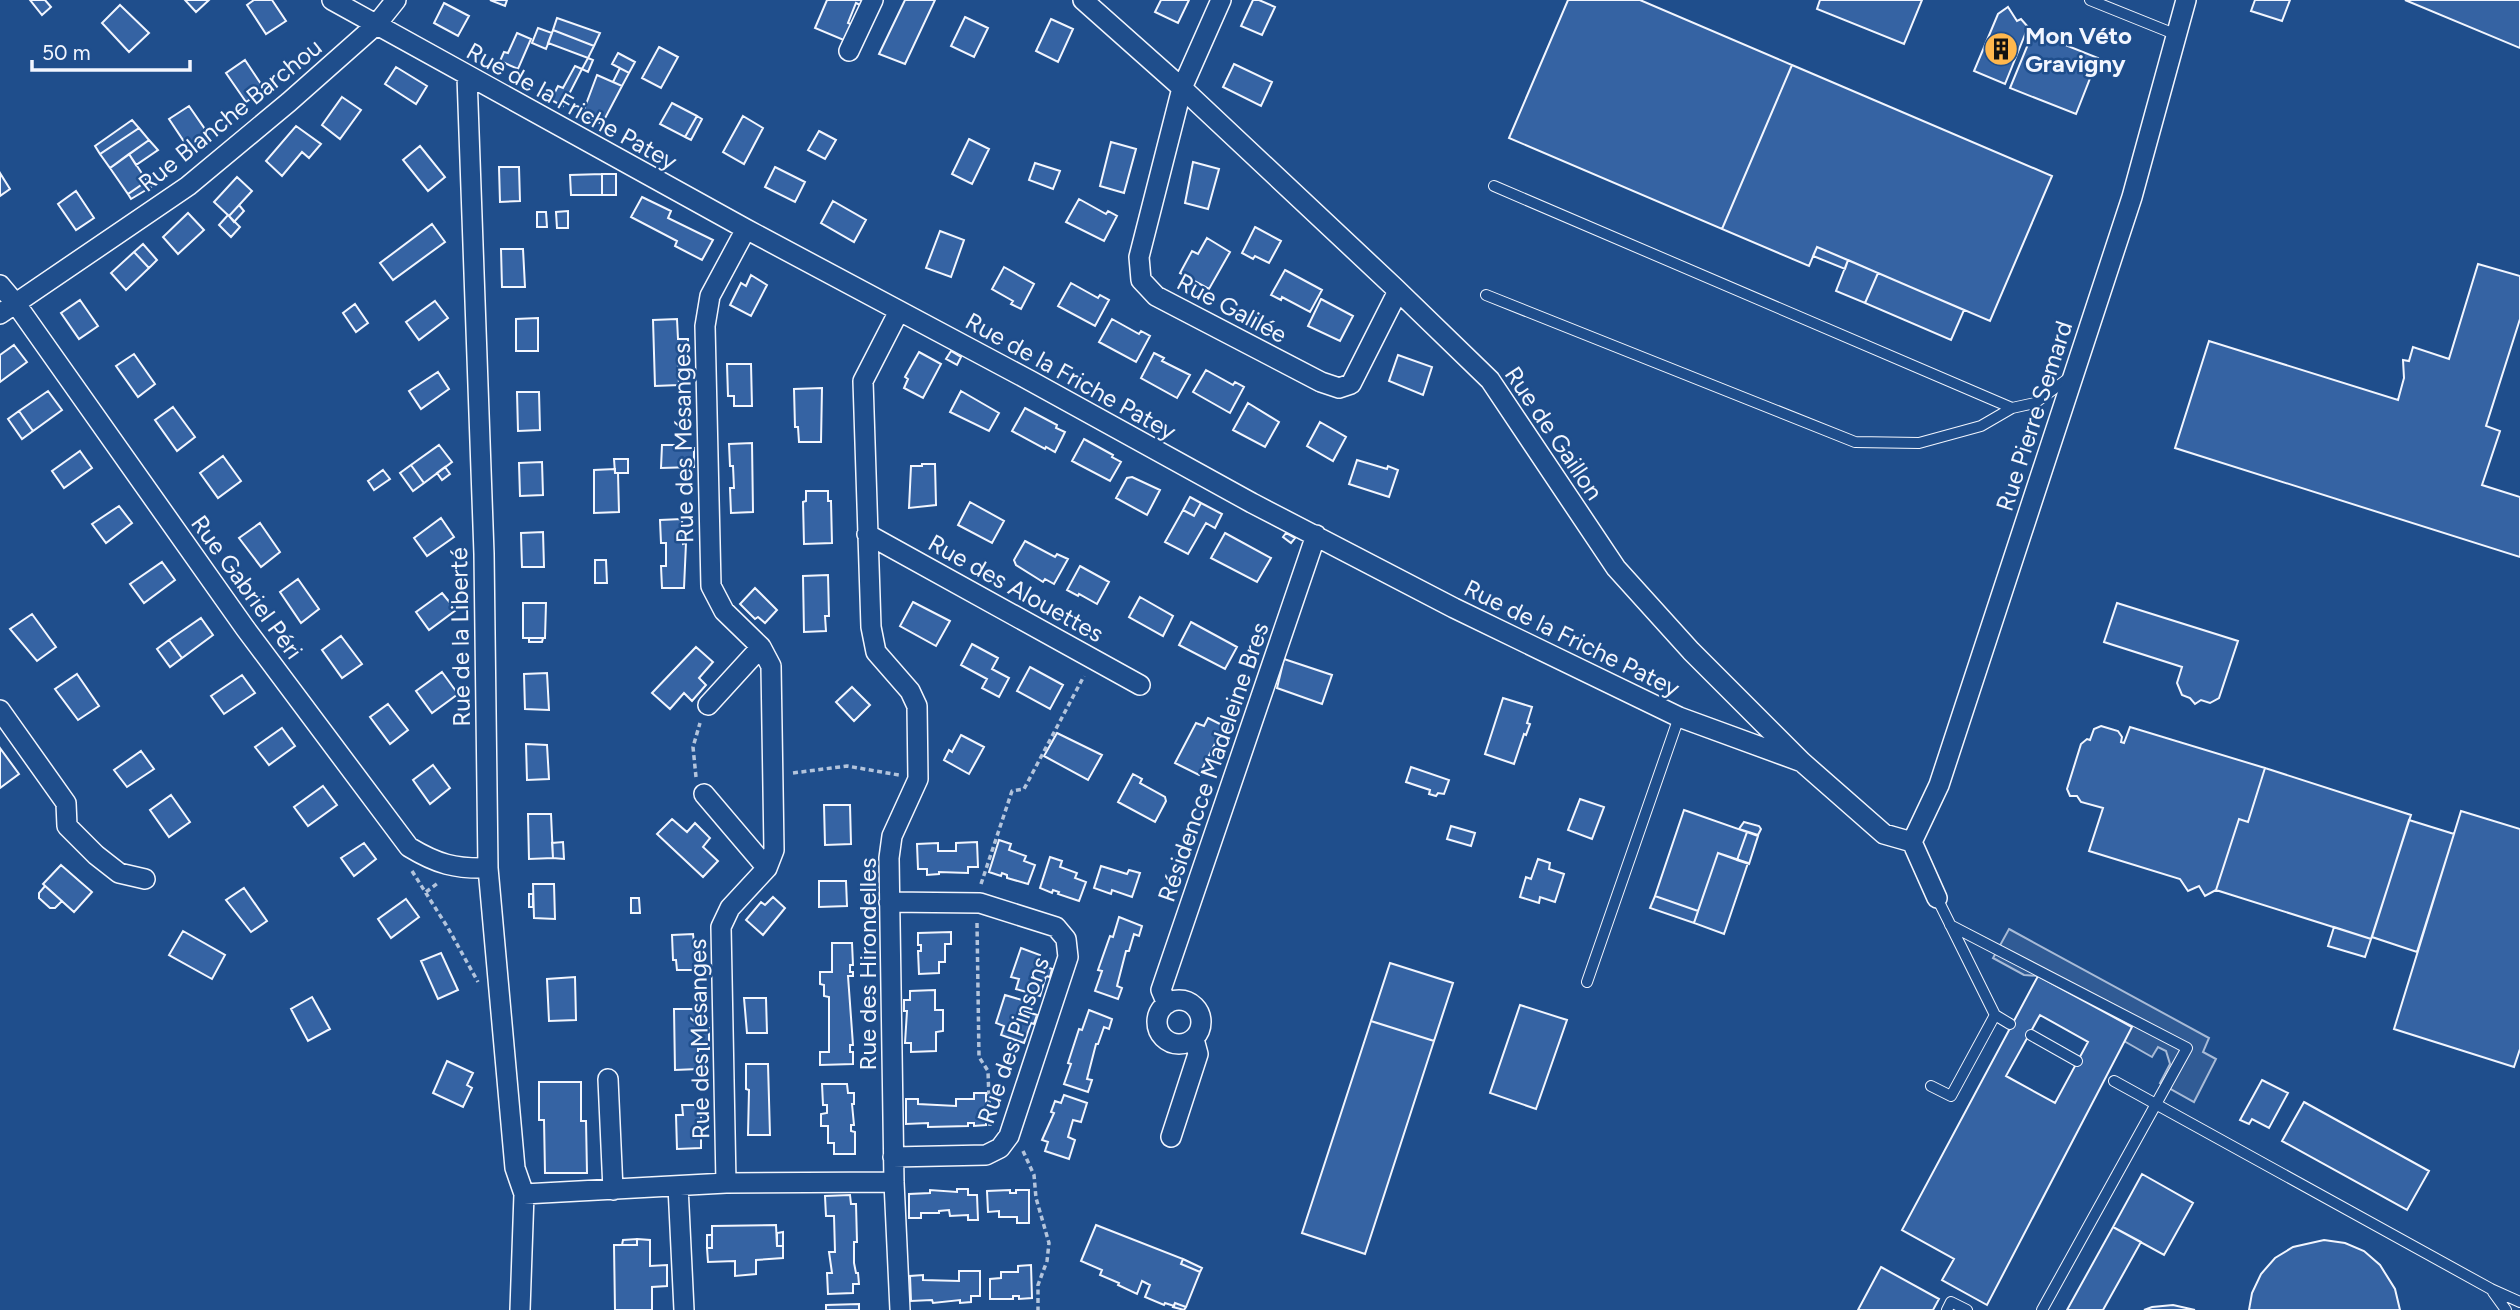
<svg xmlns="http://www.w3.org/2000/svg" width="2520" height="1310" font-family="Figtree,sans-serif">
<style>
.parking{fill:#305b95;stroke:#a8bbd7;stroke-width:2}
.building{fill:#3563a3;stroke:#f2f6ff;stroke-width:2;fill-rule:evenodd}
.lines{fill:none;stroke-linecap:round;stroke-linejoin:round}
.lane-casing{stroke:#f2f6ff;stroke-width:12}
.street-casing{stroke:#f2f6ff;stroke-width:22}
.path{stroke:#b3c4dc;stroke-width:3.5;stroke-dasharray:5 3.5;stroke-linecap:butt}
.lane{stroke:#1f4e8c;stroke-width:10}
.street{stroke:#1f4e8c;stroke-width:19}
.labels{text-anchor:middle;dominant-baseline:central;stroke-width:5;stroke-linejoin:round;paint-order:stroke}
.poi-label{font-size:24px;font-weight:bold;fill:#f2f6ff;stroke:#1f4e8c;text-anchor:start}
.street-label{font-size:24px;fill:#f2f6ff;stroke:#1f4e8c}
</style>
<rect width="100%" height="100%" fill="#1f4e8c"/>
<path class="parking" d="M2009 929 2209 1038 2203 1052 2216 1059 2194 1102 2160 1083 2170 1064 2166 1051 2158 1047 2152 1057 2124 1041 2038 976 2024 975 1993 958Z"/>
<path class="building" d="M30 0H45L51 7 42 15Z
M185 0H209L196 12Z
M254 0H272L286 21 266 34 247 5Z
M490 0H507L505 6Z
M827 0H864L862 6 856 3 848 23 853 25 846 41 815 28Z
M905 0H935L905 64 879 54Z
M1161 0H1189L1178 23 1155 12Z
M1253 0H1259L1275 7 1262 35 1241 26Z
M1568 0H1640L1792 65 1722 229 1509 138Z
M1820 0H1922L1904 44 1817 9Z
M2255 0H2290L2282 21 2251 11Z
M2405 0H2520V48Z
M444 3 469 16 458 36 434 23Z
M120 5 149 33 129 52 102 23Z
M2008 7 2017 21 2021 19 2028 27 2005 84 1974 71 1998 14Z
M965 17 988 28 974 57 951 46Z
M557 18 600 33 594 46 553 30Z
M1051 19 1073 29 1058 62 1036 51Z
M538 28 552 33 546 49 532 43Z
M553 30 594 46 588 58 548 43Z
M2033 32 2098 58 2076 114 2010 88Z
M517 33 531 39 518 69 500 61 504 52 508 53Z
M659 47 678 57 661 88 642 78Z
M618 53 635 62 629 73 612 64Z
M588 58 593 60 588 72 582 69Z
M245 60 265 90 246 102 226 73Z
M1234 64 1272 82 1261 106 1223 87Z
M1792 65 2052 176 1990 321 1817 247 1809 266 1722 229Z
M575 66 582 69 563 106 551 100 558 86 563 88Z
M396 67 427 86 416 104 385 84Z
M620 68 629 73 622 86 613 82Z
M597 75 622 86 602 124 582 115Z
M342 97 361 110 340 139 322 125Z
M672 103 697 116 685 137 660 124Z
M189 106 209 135 196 148 195 145 189 149 169 119Z
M697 116 702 119 691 140 685 137Z
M743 116 763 128 744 164 723 152Z
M132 120 139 128 100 154 95 146Z
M296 126 321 144 309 158 302 152 282 176 266 161Z
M139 128 149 140 110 168 100 154Z
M819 131 836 140 825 159 808 150Z
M969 139 989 149 972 184 952 174Z
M149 140 158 150 136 165 129 154Z
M1111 142 1136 149 1124 193 1100 186Z
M420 146 445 177 428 191 403 160Z
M129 154 147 181 128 194 110 168Z
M1193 162 1219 169 1208 209 1185 203Z
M1035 163 1060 171 1053 189 1029 180Z
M499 167H519L520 201 500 202Z
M775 167 805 182 795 202 765 187Z
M0 173 10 189 0 196Z
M602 174H616V195H602Z
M602 174V195H571L570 175Z
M237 177 252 191 229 216 214 202Z
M147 181 151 187 131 199 128 194Z
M76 191 94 218 76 230 58 204Z
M642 197 671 211 668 218 713 240 702 260 675 246 677 241 631 217Z
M1079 199 1106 214 1108 211 1117 216 1104 241 1066 222Z
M833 201 866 220 854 242 821 223Z
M239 205 244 211 234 222 229 216Z
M568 211V228H557L556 212Z
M537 212H546L547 227H537Z
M188 213 204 230 178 254 163 237Z
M228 215 240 227 231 237 219 225Z
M432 224 445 242 393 280 380 263Z
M1255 227 1281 241 1269 263 1255 256 1253 259 1242 253Z
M940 231 964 240 951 277 926 268Z
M1207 238 1230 252 1209 289 1180 273 1192 251 1198 254Z
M143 244 157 260 149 268 134 252Z
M1817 247 1848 260 1845 269 1813 256Z
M501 249H523L525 287H502Z
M134 252 149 268 126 290 111 273Z
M1848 260 1878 273 1865 303 1836 291Z
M2478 264 2520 276V319L2486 426 2500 431 2482 485 2520 497V557L2175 448 2209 341 2398 400 2404 378 2403 360 2409 361 2413 347 2449 359Z
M1004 267 1034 284 1021 309 1011 304 1013 301 992 289Z
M1285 270 1322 290 1310 312 1282 297 1281 300 1271 295Z
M1878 273 1964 310 1951 340 1865 303Z
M751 275 767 285 751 316 730 305 741 283 746 286Z
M1071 283 1098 298 1100 295 1109 300 1095 326 1058 306Z
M1321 299 1353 316 1340 341 1308 326Z
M80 300 98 326 79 339 61 313Z
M435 301 448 318 419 340 406 322Z
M355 304 368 323 356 332 343 313Z
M538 318V351H516V319Z
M677 319 678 339H688L689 363 678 364 679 385 655 386 653 320Z
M1112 319 1139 334 1141 331 1150 336 1136 362 1099 342Z
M14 345 27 362 0 382V355Z
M951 351 961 357 957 365 946 359Z
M919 352 941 364 923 398 904 388 908 379 905 377Z
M1154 353 1164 358 1162 361 1190 375 1177 398 1141 378Z
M134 354 155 384 138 397 116 366Z
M1398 355 1432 367 1423 395 1389 381Z
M727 364H751L752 406H734V396H728Z
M1206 370 1233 385 1235 382 1244 387 1230 413 1193 392Z
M438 372 449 389 421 409 409 391Z
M822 388 821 442H799L798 427H795L794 389Z
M48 391 62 410 33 431 19 411Z
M961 391 999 413 989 431 950 412Z
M517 392H539L540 430 518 431Z
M1248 403 1279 422 1265 447 1233 430Z
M173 407 195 437 177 451 155 420Z
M1025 408 1057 425 1056 428 1065 432 1055 452 1046 447 1045 449 1012 431Z
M19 411 33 431 22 439 8 419Z
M1320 422 1346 437 1333 461 1307 446Z
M1084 439 1113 455 1112 457 1121 462 1110 481 1072 461Z
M752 443 753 512 731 513 730 488H734L733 466H730L729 444Z
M439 445 452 462 424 483 411 465Z
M662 445H685V448H694V467L661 468Z
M80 451 92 468 64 488 52 471Z
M223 456 241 481 218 498 200 473Z
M614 459H628V473H615Z
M1357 460 1387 469 1388 466 1398 470 1389 497 1349 484Z
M542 462 543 495 520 496 519 463Z
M922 464H935L936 505 909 508 911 466H922Z
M411 465 424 483 413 491 400 473Z
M445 467 450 474 442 480 437 473Z
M615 469V473H618L619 512 594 513V470Z
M383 470 390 479 374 490 368 481Z
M1132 477 1160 490 1147 515 1116 498 1127 478Z
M806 491H828V501H831L832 543 804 544 803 502 806 501Z
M1190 497 1201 503 1194 516 1183 510Z
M970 502 1004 521 992 543 958 525Z
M1201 503 1222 514 1215 528 1206 523 1188 554 1165 542 1183 510 1194 516Z
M119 506 132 523 106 543 92 524Z
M441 518 454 537 427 556 414 538Z
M682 519 683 544 686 543 684 588H662L661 566H666V543H661L660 520Z
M260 523 280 552 261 567 239 538Z
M543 532 544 567H522L521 533Z
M1225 533 1271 558 1257 582 1211 558Z
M1286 533 1295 538 1291 543 1283 537Z
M1025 541 1055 557 1057 554 1068 559 1054 584 1045 579 1043 582 1016 565 1014 560Z
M595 560H606L607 583H595Z
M162 562 175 580 144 603 130 584Z
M1080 566 1109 582 1097 604 1079 594 1078 596 1067 590Z
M828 575 829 616H825L826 631 804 632 803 576Z
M298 579 319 609 301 623 280 592Z
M755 588 777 610 765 623 758 617 755 619 740 604Z
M442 593 456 610 429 630 416 612Z
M1140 597 1173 616 1163 636 1129 617Z
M913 602 950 621 936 646 900 626Z
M523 603H546L545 638H523Z
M2117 603 2238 641 2219 698 2210 703 2201 700 2195 704 2190 698 2182 695 2177 683 2182 667 2104 642Z
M32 614 56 647 37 661 10 629Z
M201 618 213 635 182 658 169 640Z
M1191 622 1237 647 1225 669 1179 645Z
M341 636 362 664 342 678 322 650Z
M529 638H543L542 642H529Z
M169 640 182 658 170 667 157 649Z
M972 644 998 658 992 669 1009 678 999 697 982 688 987 679 961 665Z
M696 647 713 662 699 678 706 685 692 701 684 693 670 709 652 693Z
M1284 659 1332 675 1322 704 1277 688Z
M1030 667 1063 685 1050 709 1017 691Z
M442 672 458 694 432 713 416 691Z
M547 673 549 710 525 709 524 674Z
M77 674 99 706 78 720 55 689Z
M242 675 255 693 224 714 211 696Z
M852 687 870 705 854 721 836 702Z
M1503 698 1532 707 1527 723 1530 724 1526 735 1524 734 1514 764 1485 754Z
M388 704 408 730 390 744 370 717Z
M1208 718 1224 726 1199 775 1175 763 1196 723 1204 726Z
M2101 726 2118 731 2122 737 2121 742 2124 743 2130 727 2265 768 2248 822 2239 819 2216 890 2205 896 2199 886 2188 891 2180 879 2089 851 2103 808 2081 802 2077 796H2070L2067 789 2081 744 2087 739 2090 740 2094 729Z
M282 728 295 746 269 765 255 747Z
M1057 733 1102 755 1088 780 1044 756Z
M961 735 984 747 969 774 944 760 949 750 952 752Z
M526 744 547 745 549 779 527 780Z
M0 748 19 774 0 788Z
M141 751 154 769 127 787 114 770Z
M433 765 450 788 430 804 413 780Z
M1411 767 1449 780 1444 794 1438 793 1436 796 1429 794 1430 790 1406 782Z
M2265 768 2411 815 2371 939 2216 890 2239 819 2248 822Z
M1133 774 1142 779 1140 783 1165 797 1166 801 1155 822 1118 802Z
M323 786 337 805 308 826 294 807Z
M171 795 190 822 169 837 150 810Z
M1580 799 1604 807 1592 839 1568 830Z
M824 805H850L851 844 825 845Z
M1684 810 1747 832 1737 860 1718 853 1698 911 1655 896Z
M2461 811 2520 829V1049L2514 1067 2394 1029Z
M528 814H551L553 858 529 859Z
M672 819 687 832 695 823 710 838 703 847 718 861 703 877 657 834Z
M2409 820 2454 834 2417 952 2372 937Z
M1744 822 1759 826 1761 829 1758 835 1739 829Z
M1451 826 1475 833 1471 846 1447 839Z
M1747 832 1758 836 1749 864 1737 860Z
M999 840 1011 844 1009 850 1026 856 1024 861 1035 865 1028 884 1007 878V875L1002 873 1001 876 989 872Z
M563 842 564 859 553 858 552 843Z
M977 842 978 867H968V873L939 872V874L927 875V869H918L917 844 938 843V851H956V843Z
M364 843 376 859 354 876 341 858Z
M1718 853 1748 863 1724 934 1694 923Z
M1050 857 1062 861 1060 867 1077 873 1075 878 1086 882 1079 901 1058 894 1059 892 1053 890 1052 893 1040 888Z
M1538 859 1550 863 1549 869 1564 874 1555 902 1540 897 1539 903 1520 897 1526 877 1531 879Z
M61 865 92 892 74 912 43 884Z
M1101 866 1127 874 1129 870 1140 873 1132 897 1112 890 1111 894 1094 888Z
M819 881H846L847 906 819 907Z
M533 884H554L555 919 534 918Z
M45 886 62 901 55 908H50L39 898V893Z
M244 888 267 921 251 932 226 900Z
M529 894H533V907H529Z
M1655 896 1698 911 1694 923 1650 908Z
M773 897 785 908 763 935 746 920 761 902 765 905Z
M631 898H639L640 913H631Z
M406 899 419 917 391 938 378 919Z
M1119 917 1142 926 1139 936 1134 934 1129 951H1126L1117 986 1122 988 1118 999 1095 991 1102 971 1098 970 1110 936 1113 937Z
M2334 927 2371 939 2365 957 2328 946Z
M183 931 225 955 212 979 169 955Z
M951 932V944H945V962H939V973L919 974 918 951H921V945H918V933Z
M693 934 697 970H677L676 960H673L672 935Z
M832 943H852L853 965H850V972H853V976H848L853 1045H850V1052H853V1064L820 1065V1052H829V997L824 996V985L820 984V972H832Z
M1021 948 1040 955 1037 964 1052 969 1050 977 1046 976 1040 996 1016 989 1019 979 1011 977Z
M441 953 458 990 438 999 421 961Z
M1390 963 1453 983 1434 1041 1371 1021Z
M2038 976 2132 1027 1987 1305 1942 1280 1954 1259 1902 1230ZM2040 1015 2088 1042 2055 1103 2006 1076Z
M575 977 576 1020 549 1021 547 979Z
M935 990V1010H943V1031L936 1032V1051L911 1052V1043H905L907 1011H904V1000H910V991Z
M1005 995 1025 1001 1022 1010 1037 1015 1034 1024 1031 1023 1024 1043 1001 1035 1004 1026 996 1023Z
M312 997 330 1029 308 1041 291 1009Z
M744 998H766L767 1033H747Z
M1520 1005 1567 1020 1536 1109 1490 1093Z
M674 1009H697V1028H709V1049H698V1069L675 1070Z
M1089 1010 1112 1019 1109 1029 1104 1027 1098 1044H1096L1087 1079 1092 1080 1088 1092 1064 1084 1071 1064 1068 1063 1079 1029 1082 1030Z
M1371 1021 1434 1041 1365 1254 1302 1233Z
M447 1061 473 1073 467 1085 472 1088 463 1107 433 1093Z
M746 1064H768L770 1135H748L749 1090 746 1089Z
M2262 1080 2288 1093 2269 1128 2252 1119 2249 1124 2240 1120Z
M539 1082H581V1121H586L587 1173H545L544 1120H539Z
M822 1084H847L848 1093H854V1104H852L854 1125H851V1131L855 1132V1154H834V1143H828V1126H821V1114L827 1113V1105H823Z
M974 1093H986V1125L974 1126V1123H968V1126L928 1127V1123L906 1124V1099H918V1104L956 1106V1099H974Z
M1064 1095 1087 1103 1081 1122 1073 1120 1068 1137 1075 1140 1069 1159 1045 1151 1048 1142 1042 1140 1054 1113 1051 1112 1055 1101 1061 1103Z
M2304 1102 2429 1171 2407 1210 2282 1141Z
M682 1105H701V1148L677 1149 676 1115H683Z
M2142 1174 2193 1203 2164 1255 2113 1227Z
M957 1189H968V1195H977L978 1220H968V1215L950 1216 949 1210 939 1211V1213H921V1218H909V1194L930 1193V1190L957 1192Z
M1010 1190V1193H1016V1190H1029V1223H1017V1217H999V1211L988 1212 987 1191Z
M850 1195 851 1204H856L857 1242H854V1263L856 1273H858L859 1284H853V1293L828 1294 827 1273H832L829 1252H835L834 1216H826L825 1196Z
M776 1225 777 1246H783V1258L756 1260V1274L735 1276V1261L708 1262 707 1248H712V1226Z
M1096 1225 1183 1259 1181 1264 1200 1272 1186 1307 1175 1303 1174 1306 1165 1303 1164 1305 1145 1297 1150 1285 1142 1281 1137 1294 1118 1285 1119 1283 1100 1275 1102 1270 1081 1261Z
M2113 1227 2141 1242 2103 1310H2067Z
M783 1232V1246H777V1233Z
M707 1235H712V1248H707Z
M637 1239V1245H622L623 1240Z
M637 1239 650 1240V1266L667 1265V1286L652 1287V1310H615L614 1245H637Z
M2324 1240 2345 1243 2364 1251 2380 1265 2395 1289 2400 1310H2249L2252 1293 2261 1274 2275 1258 2293 1247Z
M1183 1259 1202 1268 1200 1272 1181 1264Z
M1031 1265 1032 1298 1019 1299V1296H1013V1299H990V1279L1001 1278V1272H1018V1266Z
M1881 1267 1939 1299 1933 1310H1858Z
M959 1271H980V1296H971V1302L960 1303V1300L933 1303 932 1300 911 1301 910 1276 923 1275V1280L959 1281Z
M1175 1303 1186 1307 1184 1310 1173 1307Z
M859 1304V1310H826V1305Z
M2173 1305 2195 1310H2144L2152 1307Z"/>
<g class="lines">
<g class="lane-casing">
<path id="lane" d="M2090 0 2177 35
M1494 186 2012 408 2035 403 2070 377
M1486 295 1855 442 1919 443 1981 426 2012 408
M1937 898 1995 1015 2010 1024
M1950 925 2187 1048 2042 1310
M1587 982 1679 717
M2031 1035 2077 1061
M2114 1081 2491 1289 2520 1302
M1931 1086 1951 1096 1995 1015
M2493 1292 2506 1310
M1947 1310 1951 1302 1967 1310"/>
</g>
<g class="street-casing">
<path id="street" d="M332 0 746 229 1029 380 1252 503 1454 608 1679 717 1802 762
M1083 0 1182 88 1394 287 1490 380 1616 568 1691 651 1802 762 1884 834 1912 842
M1221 0 1182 88 1139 257 1141 280 1156 296 1321 382 1339 388 1351 384 1398 291
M849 51 873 0
M467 76 484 554 488 868 515 1168 524 1194 520 1310
M0 285 16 304 245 628 409 847C437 864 455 869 488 868
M899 311 863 381 871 627 876 652 910 691 917 706 918 779 892 836 889 858 894 1182 900 1310
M0 314 188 186 289 102 376 25 396 0
M867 534 1140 685
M708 705 761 647 724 611 711 586 705 326 710 296 746 229
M0 710 66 803 67 826 96 855 119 873 145 879
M704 794 767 868
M1912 842 1939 785 2132 197 2186 0
M1912 842 1937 898
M889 902 980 903 1056 927 1066 939 1068 957 1009 1136 1000 1148 986 1155 893 1157
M1157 1022a22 22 0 1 1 44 0a22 22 0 1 1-44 0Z
M1167 1004 1161 990 1316 535
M608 1079 613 1190
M1171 1137 1198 1054 1194 1039
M726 1183 721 927 730 908 767 868 774 850 771 666 761 647
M678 1186 684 1310
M524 1194 726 1183 894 1182"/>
</g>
<path class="path" d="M793 773 847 766 899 775
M696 777 693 747 700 723
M412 871 448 928 478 982
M981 884 1012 791 1024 789 1084 676
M426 892 438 883
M977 923 979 1057 988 1071 990 1126
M1023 1151 1034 1175 1036 1198 1049 1243 1047 1261 1038 1285V1310"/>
<use href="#lane" class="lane"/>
<use href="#street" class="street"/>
</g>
<defs>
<g id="building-disc" transform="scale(1.75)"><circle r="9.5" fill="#ffb74d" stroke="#1f4e8c"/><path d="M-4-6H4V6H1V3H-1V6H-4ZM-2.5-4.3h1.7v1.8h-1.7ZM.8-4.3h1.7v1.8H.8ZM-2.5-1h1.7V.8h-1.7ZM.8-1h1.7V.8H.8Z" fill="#111"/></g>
</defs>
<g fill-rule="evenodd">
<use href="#building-disc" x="2001" y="49"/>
</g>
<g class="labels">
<g class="poi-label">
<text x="2025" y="35">Mon Véto<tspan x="2025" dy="28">Gravigny</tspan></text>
</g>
<g class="street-label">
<text transform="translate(572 106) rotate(29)">Rue de la Friche Patey</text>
<text transform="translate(230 115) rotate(-39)">Rue Blanche Barchou</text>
<text transform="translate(1232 308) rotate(28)">Rue Galilée</text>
<text transform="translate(1071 376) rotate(29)">Rue de la Friche Patey</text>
<text transform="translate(2034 416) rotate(-72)">Rue Pierre Semard</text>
<text transform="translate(1554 433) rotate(56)">Rue de Gaillon</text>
<text transform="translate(683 443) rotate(-91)">Rue des Mésanges</text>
<text transform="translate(247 587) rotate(54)">Rue Gabriel Péri</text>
<text transform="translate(1016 588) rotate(29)">Rue des Alouettes</text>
<text transform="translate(460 637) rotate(-91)">Rue de la Liberté</text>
<text transform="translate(1572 638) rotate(26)">Rue de la Friche Patey</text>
<text transform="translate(1213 762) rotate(-71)">Résidencce Madeleine Bres</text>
<text transform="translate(867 964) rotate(-90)">Rue des Hirondelles</text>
<text transform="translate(699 1039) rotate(-91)">Rue des Mésanges</text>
<text transform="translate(1013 1040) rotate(-71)">Rue des Pinsons</text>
</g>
</g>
<path d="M32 60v10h158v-10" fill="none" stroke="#f2f6ff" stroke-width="3.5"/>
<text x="42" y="60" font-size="21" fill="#f2f6ff" stroke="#1f4e8c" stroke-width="5" paint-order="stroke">50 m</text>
</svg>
